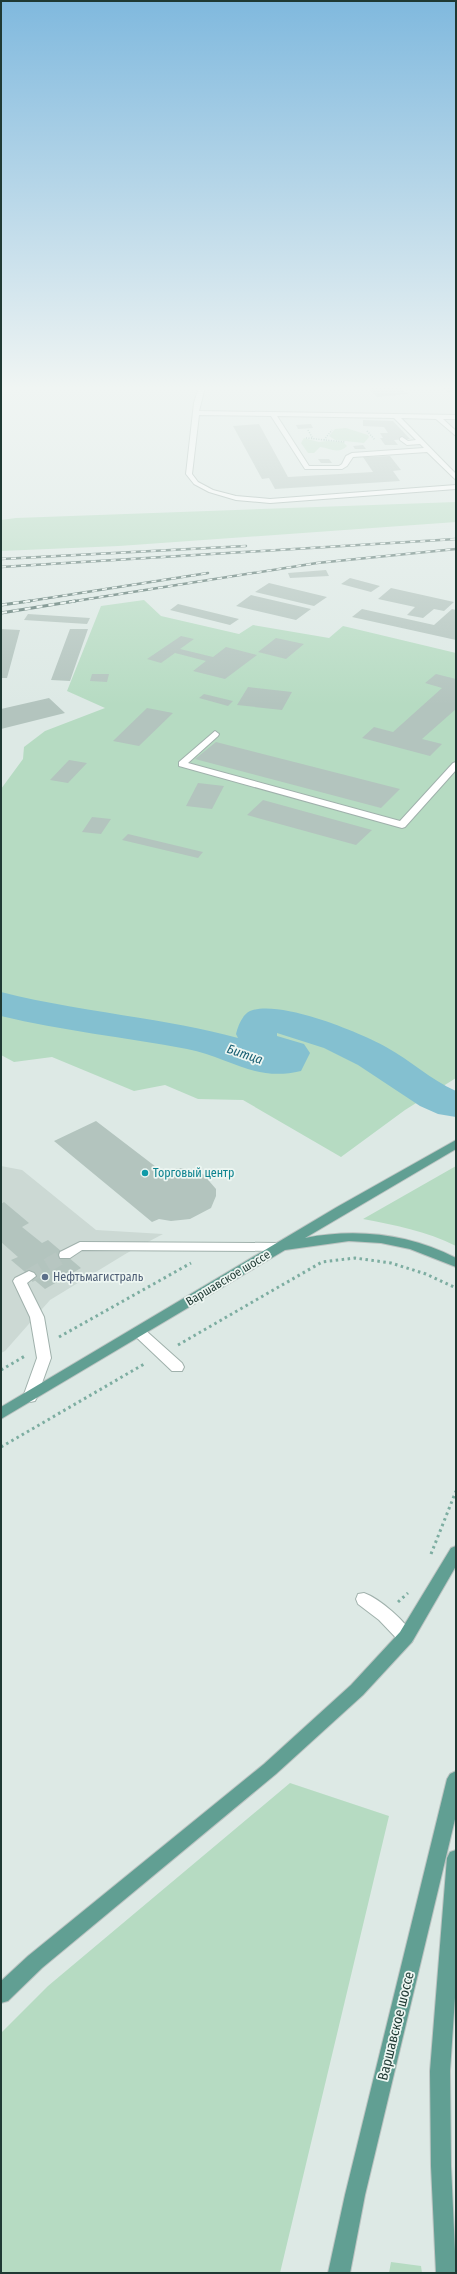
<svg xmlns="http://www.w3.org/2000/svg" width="457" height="2274" font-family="'Fira Sans Condensed',sans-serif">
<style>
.built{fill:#ccd9d4}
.green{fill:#b6dbc2}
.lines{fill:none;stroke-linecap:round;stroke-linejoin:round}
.river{fill:#84c0d0;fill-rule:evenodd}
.building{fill:#b3c4be}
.minor-tunnel{stroke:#b7c6c1;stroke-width:14;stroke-dasharray:14 7;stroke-linecap:butt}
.minor-casing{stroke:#a0b1ac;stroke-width:2}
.major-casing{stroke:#bcc4c2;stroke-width:2}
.path-far1{stroke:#7dada1;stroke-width:1.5;stroke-dasharray:1 1.5;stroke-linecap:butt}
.path{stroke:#7dada1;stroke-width:3;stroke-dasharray:2.5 3.5;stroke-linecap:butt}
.minor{fill:#fff;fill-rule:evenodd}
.major{fill:#619f93;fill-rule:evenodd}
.rail-far1-casing{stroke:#59756f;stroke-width:2.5}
.rail-casing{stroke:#59756f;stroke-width:3}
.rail-far1{stroke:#edf6f2;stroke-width:1.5;stroke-dasharray:5;stroke-linecap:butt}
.rail{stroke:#edf6f2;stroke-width:2;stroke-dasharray:6;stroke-linecap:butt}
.culture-dot{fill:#0f9aa8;stroke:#edf6f2;stroke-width:1.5}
.service-dot{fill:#5c6f8a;stroke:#edf6f2;stroke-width:1.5}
.labels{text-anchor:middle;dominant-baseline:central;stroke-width:3.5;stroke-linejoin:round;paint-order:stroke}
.culture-label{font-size:12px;fill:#0d838f;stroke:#edf6f2;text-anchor:start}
.service-label{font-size:12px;fill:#4e5e75;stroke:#edf6f2;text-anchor:start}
.street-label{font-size:12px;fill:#1f3933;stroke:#edf6f2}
.water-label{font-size:13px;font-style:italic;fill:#1a6074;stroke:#edf6f2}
.near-street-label{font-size:14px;fill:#1f3933;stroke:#edf6f2}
</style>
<rect width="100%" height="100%" fill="#dde9e5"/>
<path class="built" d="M1 1166 22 1170 96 1230 163 1234 127 1253 50 1300 5 1351 1 1353Z"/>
<path class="green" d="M346 428 368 435 369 437 364 443 335 440 329 436 335 429Z
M304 438 319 442 327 441 343 442 347 446C338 455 330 448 320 447L314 453H308L301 443Z
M456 502V522L119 546 1 551V520L16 518Z
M144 600 161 616 239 634 253 625 329 638 343 626 456 653V1078L405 1110 341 1157 243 1100 198 1099 165 1085 134 1091 52 1057 14 1062 1 1055V789L23 759 24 747 45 731 105 708 67 691 101 606Z
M456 1166V1246C426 1231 395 1225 363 1219Z
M290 1783 389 1816 280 2273H1V2033L48 1986Z
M391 2262 421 2266 422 2273H389Z"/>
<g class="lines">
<path class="river" d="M1 992C79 1012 160 1017 238 1038L236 1034C238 1026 242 1015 250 1011 279 999 359 1032 386 1047 410 1060 431 1080 456 1091V1117L438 1114 420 1106 358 1065 324 1048 277 1033V1036L304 1044 310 1053 301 1071C255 1082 231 1058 187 1049 125 1037 62 1031 1 1016Z"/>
</g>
<path class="building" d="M367 387H400L408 394 377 397Z
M442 387H456V391L448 392Z
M363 420 393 421 410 439 394 440 398 445H385L380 438H383L380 433H388L384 427 363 426Z
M259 424 288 477 373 472 363 457 390 456 401 470 393 471 400 481 275 489 269 478 262 479 233 426Z
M311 424 313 428 298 429 296 425Z
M363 445 366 449H355L353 446Z
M318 459H329L332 463H321Z
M326 570 329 576 290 578 288 573Z
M350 578 380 586 371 592 341 584Z
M269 583 327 597 314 606 255 592Z
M391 588 454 602 444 611 434 609 423 618 407 615 415 607 378 599Z
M251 595 311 609 296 620 236 606Z
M178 604 239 619 230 625 170 610Z
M362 609 434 625 452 609 456 610V640L352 617Z
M28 614 90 618 87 624 24 620Z
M1 629 20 630 7 678H1Z
M70 629H88L70 681 51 680Z
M181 636 194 639 180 649 213 657 226 647 257 655 225 679 193 671 206 661 175 653 161 663 147 659Z
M276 638 304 644 286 659 258 652Z
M92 674H109L107 682 90 681Z
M436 674 456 679V709L422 739 442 744 430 756 362 738 374 727 393 732 442 688 425 683Z
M248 687 292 692 282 710 237 705Z
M204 694 233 701 228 706 199 698Z
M49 698 65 713 1 729V709Z
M147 708 173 713 139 746 113 741Z
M216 742 400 789 381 808 195 759Z
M69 760 87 763 68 783 50 780Z
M198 783 224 786 212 809 186 806Z
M263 800 372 830 356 845 247 815Z
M92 817 111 819 101 834 82 832Z
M128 834 203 852 198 858 122 840Z
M96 1121 160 1170 182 1168 203 1174 216 1189V1196L211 1208 190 1219 171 1221 159 1219 152 1222 54 1141Z
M4 1202 29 1223 22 1227 42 1243 48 1240 81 1268 45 1289 11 1260 18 1257 1 1242V1204Z"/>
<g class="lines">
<path class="minor-tunnel" d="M29 1276 65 1255"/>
<g class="minor-casing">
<path id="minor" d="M199 387H205L199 411 456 415V419H443L456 431V436L436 419 401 418 456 474V480L427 452 353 457 347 466 342 469H305L271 416 199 415 192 474 198 482 213 490 236 496 270 499 456 485V489L270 503 236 500 209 492 194 484 186 474 194 403ZM277 416 394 418 416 440 408 441 402 437 400 438V440L407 445 420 444 424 448 352 453 346 456 342 464 339 466H309Z
M215 731 219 734 218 736 188 763 400 821 453 763 456 762V770L405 827 402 828 179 766V762Z
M80 1242 280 1243 286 1247 280 1251 82 1250 70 1258H60L59 1255 60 1252Z
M29 1271 34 1273 36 1276 27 1283 44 1317 51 1358 37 1397 35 1401 30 1402 25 1401 23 1397 37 1358 30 1317 13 1281 15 1278Z
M139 1327 144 1329 182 1363 184 1367 182 1371H172L134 1335 132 1332 134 1329Z
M364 1593C379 1598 407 1622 414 1637L412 1642 406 1644 400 1642 379 1620 358 1604 356 1599 358 1594Z"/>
</g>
<g class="major-casing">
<path id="major" d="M456 1140V1149L305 1238C357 1228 409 1234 456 1258V1267L410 1249 381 1243 349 1241 285 1250 1 1419V1407L337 1207Z
M456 1546V1566L412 1642 363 1695 276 1774 42 1968 8 2001 1 2003V1981L28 1956 264 1764 351 1685 400 1632 451 1548Z
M456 1771V1815L365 2195 350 2273H328L345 2195 447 1779 450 1774Z
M456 1850V1983L450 2071 451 2166 456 2273H436L431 2166 430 2071 447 1858 450 1852Z"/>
</g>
<path class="path-far1" d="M308 430 313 439
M367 431 375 440
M306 438 345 442
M324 440 332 430"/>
<path class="path" d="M59 1337 191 1263
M178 1345 322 1262 355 1258 391 1263 426 1274 456 1288
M1 1370 25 1356
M1 1447 146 1363
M431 1554 456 1491
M398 1602 408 1593"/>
<use href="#minor" class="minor"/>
<use href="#major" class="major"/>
<g class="rail-far1-casing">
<path id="rail-far1" d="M1 559 246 546
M1 567 456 539
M23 602 208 573
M69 602 317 563 456 549"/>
</g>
<g class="rail-casing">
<path id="rail" d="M1 605 30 601
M1 613 75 601"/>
</g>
<use href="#rail-far1" class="rail-far1"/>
<use href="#rail" class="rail"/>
</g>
<linearGradient id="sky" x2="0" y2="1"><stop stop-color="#80b9de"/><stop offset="0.55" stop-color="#f0f5f3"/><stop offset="1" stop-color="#f0f5f3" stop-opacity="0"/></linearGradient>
<rect width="457" height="705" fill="url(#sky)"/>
<circle class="culture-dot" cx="145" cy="1173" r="4"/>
<circle class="service-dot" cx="45" cy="1277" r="4"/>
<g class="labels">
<g class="culture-label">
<text x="153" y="1173">Торговый центр</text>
</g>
<g class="service-label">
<text x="53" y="1277">Нефтьмагистраль</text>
</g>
<g class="street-label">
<text transform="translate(228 1278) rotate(-31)">Варшавское шоссе</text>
</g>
<g class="water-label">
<text transform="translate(245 1054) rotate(19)">Битца</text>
</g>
<g class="near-street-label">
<text transform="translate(396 2026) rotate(-76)">Варшавское шоссе</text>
</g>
</g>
<rect width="457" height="2274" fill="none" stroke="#1f3933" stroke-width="4"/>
</svg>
